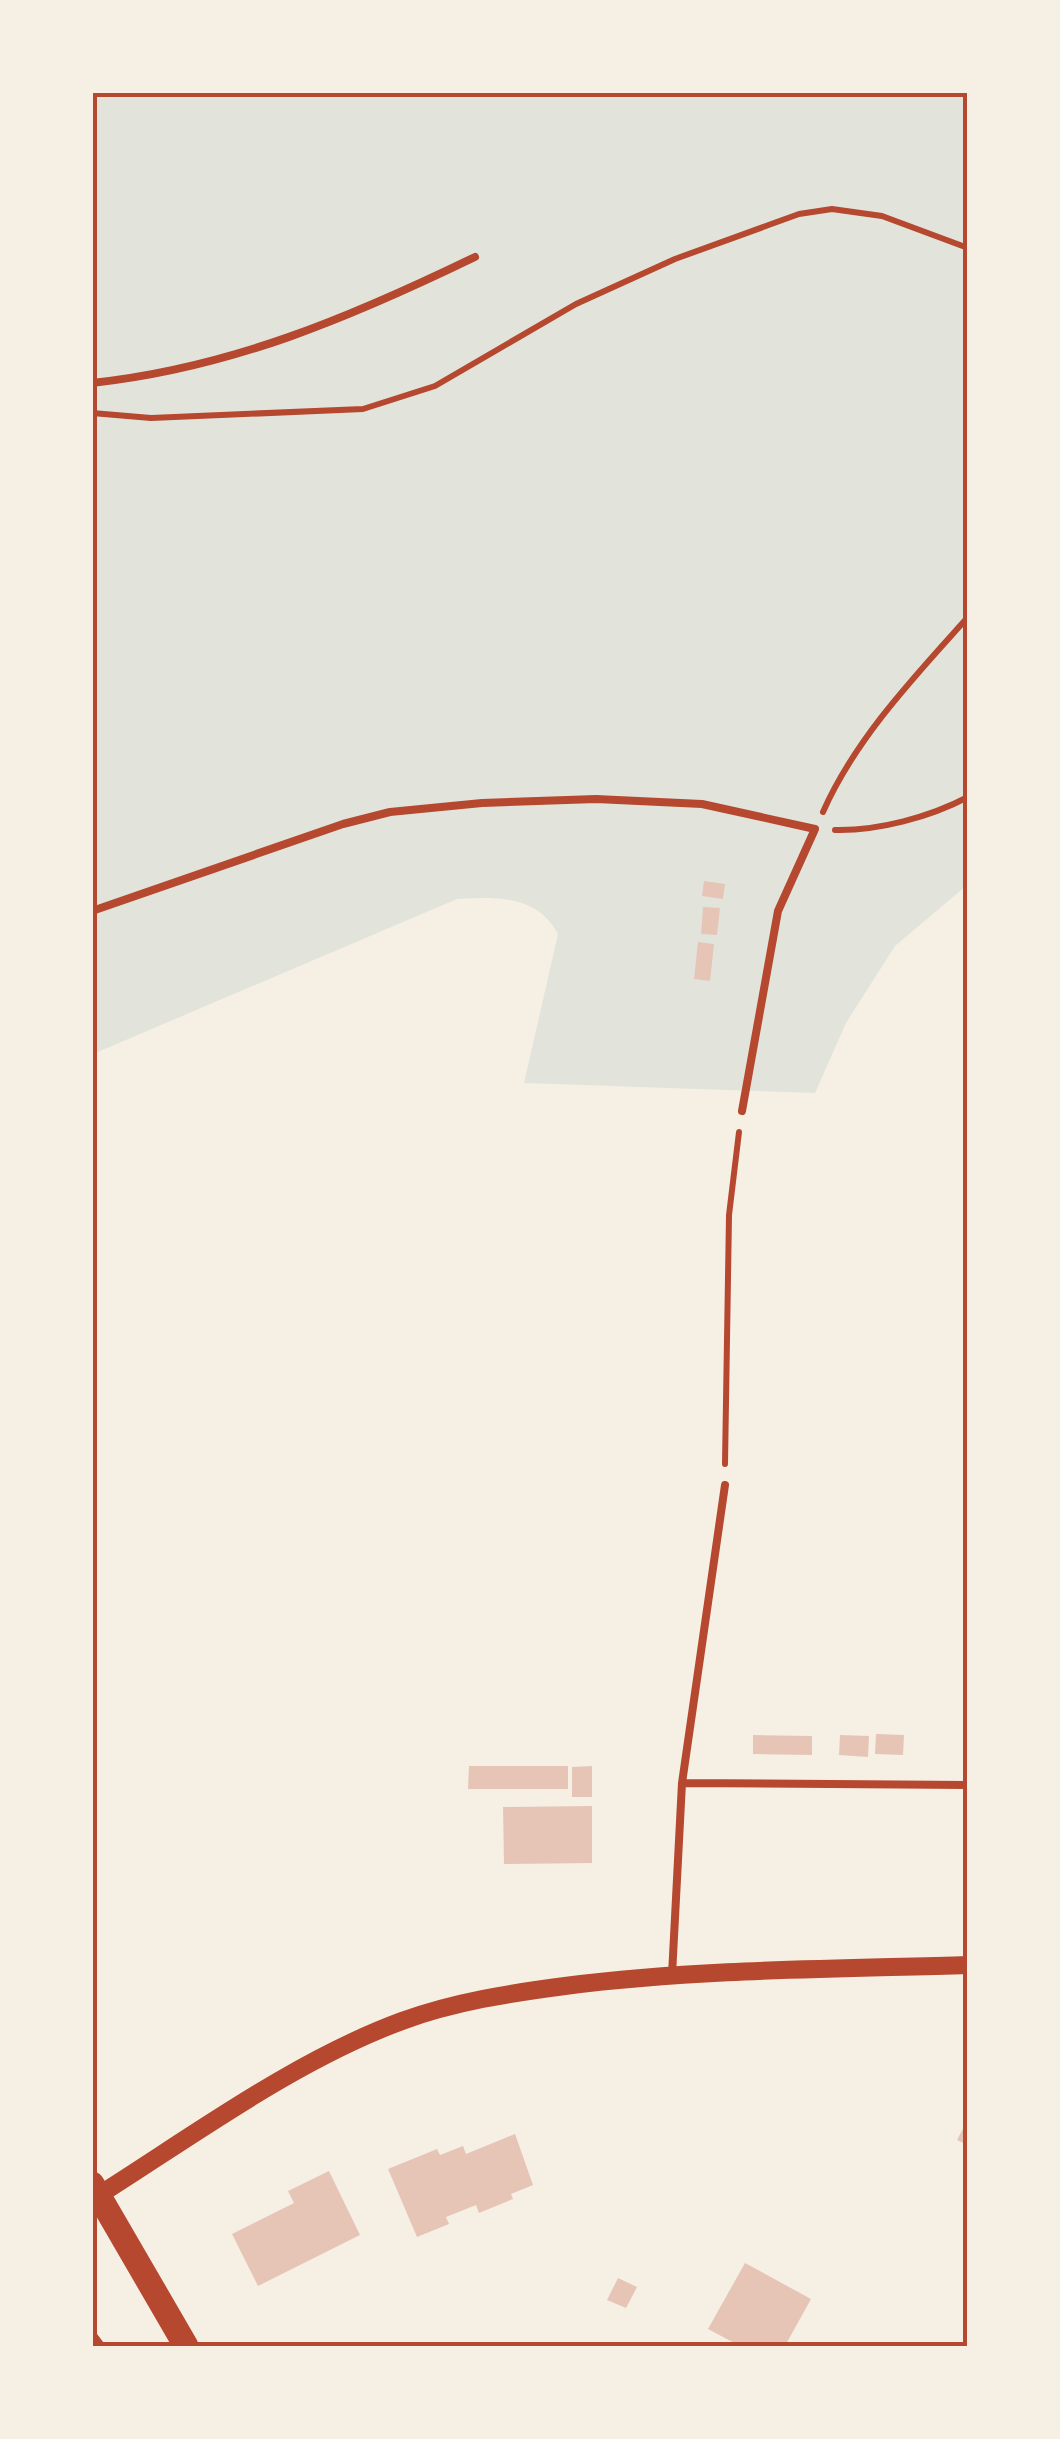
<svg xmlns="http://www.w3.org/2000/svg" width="1060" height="2439" font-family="'Playfair Display',serif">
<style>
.green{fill:#e2e4dc}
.building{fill:#e6c5b7}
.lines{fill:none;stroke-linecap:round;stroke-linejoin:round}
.path{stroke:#b5482f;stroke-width:6}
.service{stroke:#b5482f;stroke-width:8}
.tertiary{stroke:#b5482f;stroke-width:18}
.primary{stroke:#b5482f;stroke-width:25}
.neatline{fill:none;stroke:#b5482f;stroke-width:4}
</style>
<rect width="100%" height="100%" fill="#f6efe4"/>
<path class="green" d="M93 93H967V885L895 946 846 1023 815 1093 524 1083 558 934C537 895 497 897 457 899L93 1054Z"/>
<path class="building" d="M704 881 725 884 723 899 702 896Z
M703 907 720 908 717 935 701 934Z
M698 942 714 944 710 981 694 979Z
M876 1734 904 1735 903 1755 875 1754Z
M753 1735 812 1736V1755L753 1754Z
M840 1735 869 1736 868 1757 839 1755Z
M469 1766H568V1789H468Z
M592 1766V1797H572V1767Z
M592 1806V1863L504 1864 503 1807Z
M968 2119V2145L957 2140Z
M515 2134 533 2185 511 2194 513 2199 479 2213 476 2205 446 2217 449 2224 417 2237 388 2169 437 2149 440 2155 463 2146 466 2154Z
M329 2171 360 2235 258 2286 232 2234 294 2203 288 2191Z
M745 2263 811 2299 785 2346H740L708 2329Z
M618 2278 637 2287 626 2308 607 2300Z"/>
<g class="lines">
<path class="path" d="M92 413 151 418 363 409 435 386 576 304 675 259 799 214 832 209 882 216 968 248
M823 812C855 739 915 676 968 617
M835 830C878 831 930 817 968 797
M725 1464 729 1215 739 1132"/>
<path class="service" d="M92 383C231 368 351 317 475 257
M92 911 343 824 390 812 482 803 596 799 702 804 815 829 778 911 742 1111
M682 1783 725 1485
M672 1975 682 1783 968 1785
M92 2334 101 2346"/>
<path class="tertiary" d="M99 2195C194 2135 296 2060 402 2021 453 2002 511 1993 565 1986 698 1969 834 1969 968 1965"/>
<path class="primary" d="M92 2184 186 2346"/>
</g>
<rect width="1060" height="2439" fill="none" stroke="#f6efe4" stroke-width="190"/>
<rect x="95" y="95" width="870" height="2249" class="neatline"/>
</svg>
